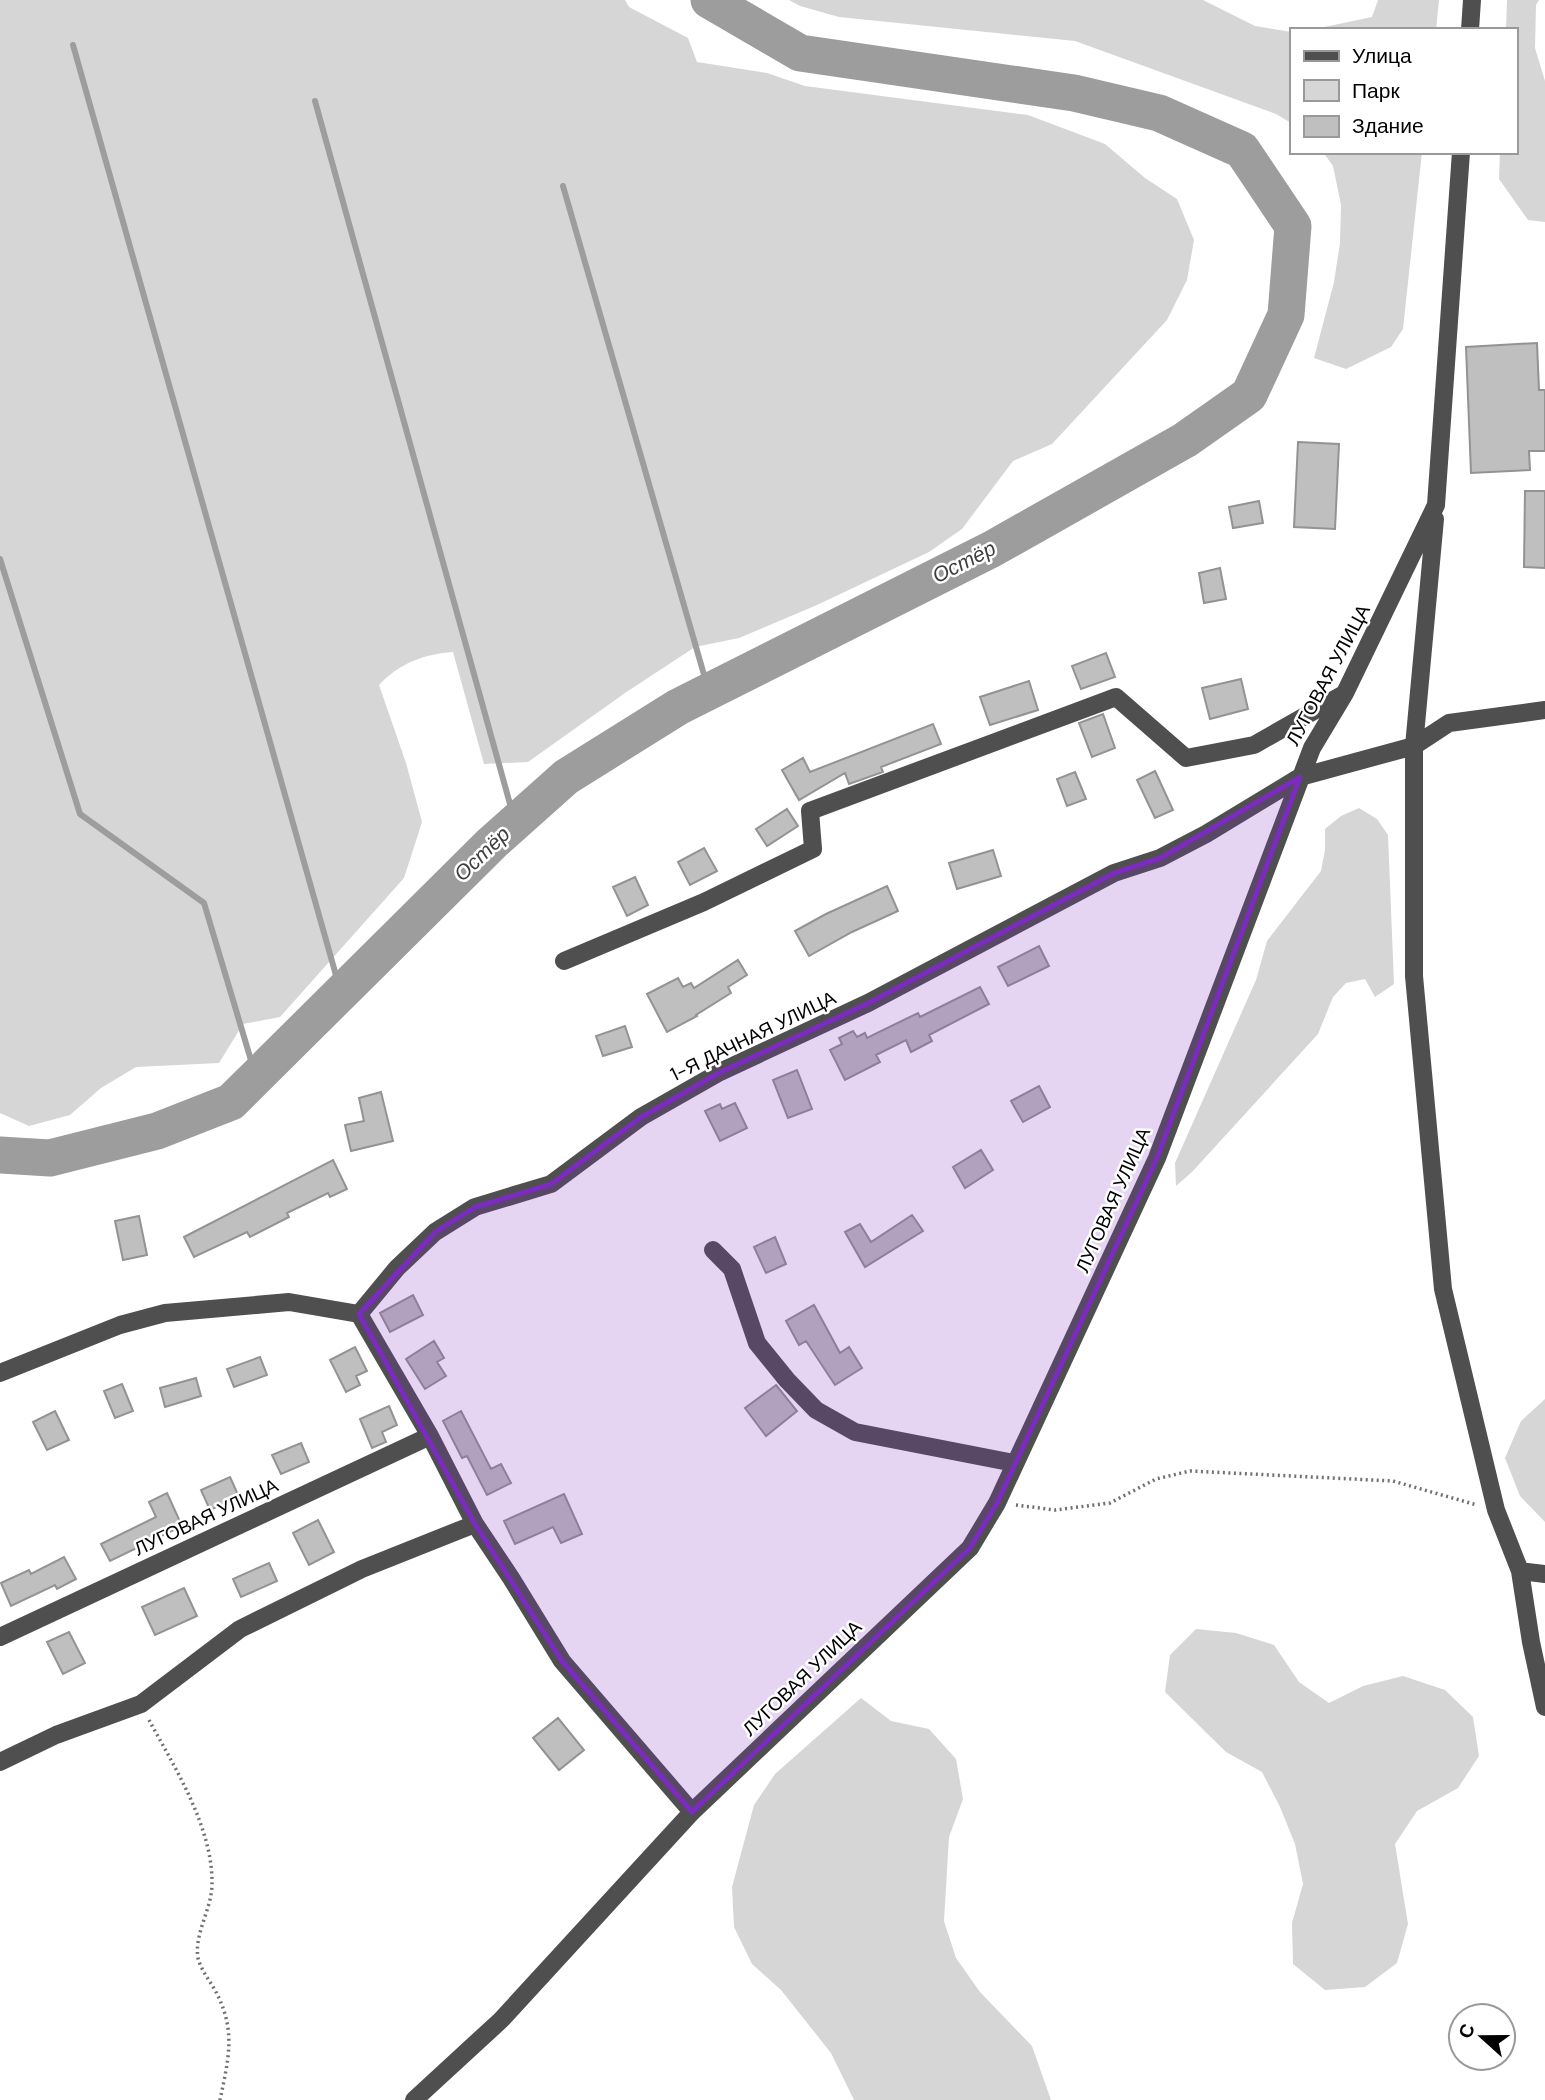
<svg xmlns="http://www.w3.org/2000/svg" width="1545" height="2100" font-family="'DM Sans',sans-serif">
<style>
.green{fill:#d6d6d6}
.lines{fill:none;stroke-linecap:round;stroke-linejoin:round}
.stream{stroke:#9d9d9d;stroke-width:6}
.river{stroke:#9d9d9d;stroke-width:37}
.building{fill:#bfbfbf;stroke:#939393;stroke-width:2}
.path{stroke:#717171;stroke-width:3.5;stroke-dasharray:2 3.5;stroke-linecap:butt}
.minor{stroke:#4f4f4f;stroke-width:18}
.marked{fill:#7b2cbf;fill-opacity:0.2;stroke:#7b2cbf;stroke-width:5;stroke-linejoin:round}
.labels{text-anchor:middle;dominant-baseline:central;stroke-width:5;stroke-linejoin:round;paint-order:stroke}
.street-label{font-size:19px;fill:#000;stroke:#fff}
.water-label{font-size:21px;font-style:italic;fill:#3e3e3e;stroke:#fff}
</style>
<rect width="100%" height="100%" fill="#fff"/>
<path class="green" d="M0 0H625L629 7 688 38 697 62 767 73 805 86 1028 115 1105 144 1145 178 1177 199 1194 240 1187 280 1167 320 1052 444 1013 461 962 529 929 552 817 605 739 638 695 647 625 693 528 762 484 764 453 652C424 654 400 663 379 685L406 763 422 822 404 878 280 1017 243 1024 219 1063 136 1067 101 1088 70 1115 29 1126 0 1113Z
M789 0H1203L1255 26 1291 32V123L1276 114 1075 41 839 17 800 6Z
M1378 0H1439L1436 30H1310L1372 17Z
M1507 0H1539L1536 5 1535 48 1545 81V222L1528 220 1499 179 1500 152H1515V30H1506Z
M1323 152H1422L1403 329 1391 347 1346 369 1314 358 1334 282 1340 243 1341 205 1333 166Z
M1359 808 1377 819 1388 835 1394 984 1375 997 1365 979 1346 983 1333 997 1318 1034 1192 1172 1176 1186 1175 1163 1256 980 1267 941 1321 871 1325 850V829L1341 816Z
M1545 1399V1522L1520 1496 1505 1458 1521 1421Z
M1196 1629 1236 1633 1274 1645 1299 1682 1329 1703 1363 1686 1403 1676 1445 1690 1473 1717 1479 1756 1458 1788 1417 1811 1395 1844 1408 1924 1397 1963 1365 1987 1325 1990 1293 1964 1292 1923 1303 1884 1295 1844 1280 1807 1262 1772 1226 1752 1165 1692 1170 1655Z
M861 1698 891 1721 929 1729 956 1759 963 1799 949 1837 944 1921 956 1958 980 1992 1032 2046 1051 2100H854L831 2053 781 1990 752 1964 734 1927 732 1887 754 1805 775 1774Z"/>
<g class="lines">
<path class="stream" d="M73 45 341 993
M315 101 515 822
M563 186 709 692
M0 559 80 814 204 903 256 1077"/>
<path class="river" d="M0 1155 50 1158 157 1131 231 1102 492 843 566 777 678 707 992 549 1185 440 1249 395 1286 315 1293 226 1242 150 1159 113 1074 93 800 53 709 0"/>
</g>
<path class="building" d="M1537 343 1539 390H1545V451H1529L1530 470 1471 473 1466 347Z
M1298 442 1339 444 1335 529 1294 527Z
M1525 491H1545V568L1524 567Z
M1259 501 1263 523 1233 528 1229 507Z
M1220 568 1226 599 1204 603 1199 573Z
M1106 653 1115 677 1081 689 1072 666Z
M1241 679 1248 709 1210 719 1202 688Z
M1029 681 1038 710 990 725 980 697Z
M1103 714 1115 748 1092 757 1079 723Z
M933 724 941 744 881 767 883 772 849 784 845 773 799 800 782 770 803 758 810 772Z
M1155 771 1173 810 1155 818 1137 780Z
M1075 772 1086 799 1067 806 1057 779Z
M787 809 798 826 767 846 756 829Z
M704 848 717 871 690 885 678 862Z
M993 850 1001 876 957 889 949 863Z
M635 877 648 905 627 916 613 887Z
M887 886 898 911 852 932 809 956 795 931 826 914Z
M1039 946 1049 966 1008 986 998 967Z
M738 960 747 975 728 987 731 993 696 1015 697 1016 667 1032 647 994 678 978 683 987 691 983 694 988Z
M980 987 989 1004 929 1035 932 1041 911 1052 906 1040 876 1055 880 1062 845 1080 830 1050 842 1044 839 1038 853 1031 857 1037 865 1033 867 1038 918 1013 920 1017Z
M625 1026 632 1047 603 1056 596 1036Z
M797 1070 812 1109 788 1118 773 1080Z
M1039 1086 1050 1107 1023 1122 1011 1101Z
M381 1092 393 1141 351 1151 345 1125 364 1121 359 1098Z
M735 1103 747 1128 720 1141 705 1111 720 1104 722 1109Z
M981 1150 993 1170 965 1188 953 1167Z
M333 1160 347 1189 330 1197 328 1193 287 1213 289 1217 250 1237 247 1232 194 1257 184 1237Z
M912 1215 923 1231 865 1267 845 1232 860 1224 871 1242Z
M139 1216 147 1255 123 1260 115 1221Z
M775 1237 786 1264 766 1273 754 1247Z
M413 1295 423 1315 390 1332 380 1313Z
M814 1305 840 1353 849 1347 862 1368 835 1385 806 1341 799 1345 786 1321Z
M434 1341 444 1358 437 1362 446 1376 425 1389 406 1359Z
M355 1347 367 1371 356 1376 360 1385 346 1392 330 1360Z
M260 1357 267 1375 234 1387 227 1369Z
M196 1378 201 1396 165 1407 160 1388Z
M122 1384 133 1411 115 1418 104 1391Z
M776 1385 797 1411 766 1436 745 1408Z
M389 1406 397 1425 382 1432 386 1442 372 1448 360 1419Z
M55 1411 69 1440 47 1450 33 1422Z
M461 1411 491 1469 501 1464 511 1483 487 1495 467 1456 462 1458 443 1421Z
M301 1443 309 1462 281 1474 272 1455Z
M230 1477 239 1497 210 1510 201 1490Z
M167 1493 182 1526 110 1561 101 1544 156 1517 149 1502Z
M564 1494 582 1534 561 1543 553 1527 515 1544 504 1521Z
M318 1520 334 1552 309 1565 293 1533Z
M64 1557 76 1579 57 1589 55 1585 11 1606 1 1583 29 1570 31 1574Z
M269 1563 277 1581 241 1597 233 1579Z
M184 1588 197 1616 155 1635 142 1607Z
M69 1632 85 1663 63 1674 47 1642Z
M558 1718 584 1750 559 1770 533 1738Z"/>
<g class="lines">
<path class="path" d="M1016 1505 1055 1510 1110 1503 1156 1479 1190 1471 1393 1481 1477 1505
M149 1720C175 1768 213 1828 212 1884 212 1909 194 1933 198 1958 201 1971 212 1983 218 1996 236 2033 228 2061 220 2100"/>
<path class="minor" d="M1470 30 1472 0
M1435 519 1414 746V976L1443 1289 1496 1510 1520 1571 1531 1642 1545 1707
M564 961 704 902 813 849 810 811 1116 697 1186 758 1254 745 1342 695
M713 1250 732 1269 757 1343 787 1380 816 1410 855 1432 1014 1463
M359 1314 397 1268 435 1232 475 1207 551 1184 641 1117 720 1072 868 1003 1114 873 1160 858 1206 834 1300 777 1414 746 1449 723 1545 710
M359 1314 430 1436 475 1524 511 1578 562 1661 692 1812
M0 1373 120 1325 165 1313 289 1302 359 1314
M1520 1571 1545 1574
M0 1637 430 1436
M0 1762 56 1735 141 1704 240 1629 362 1569 475 1524
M414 2100 501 2020 692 1812 970 1548 997 1503 1157 1158 1312 748 1345 693 1436 505 1461 152"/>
</g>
<path class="marked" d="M1300 777 1157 1158 997 1503 970 1548 692 1812 562 1661 475 1524 359 1314 435 1232 475 1207 551 1184 641 1117 720 1072 868 1003 1114 873 1160 858Z"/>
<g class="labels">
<g class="street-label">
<text transform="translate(1328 675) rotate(-62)">ЛУГОВАЯ УЛИЦА</text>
<text transform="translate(753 1036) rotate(-26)">1-Я ДАЧНАЯ УЛИЦА</text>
<text transform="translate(1113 1200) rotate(-66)">ЛУГОВАЯ УЛИЦА</text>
<text transform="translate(206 1517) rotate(-25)">ЛУГОВАЯ УЛИЦА</text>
<text transform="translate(802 1678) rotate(-44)">ЛУГОВАЯ УЛИЦА</text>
</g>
<g class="water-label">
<text transform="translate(964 562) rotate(-27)">Остёр</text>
<text transform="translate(482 854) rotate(-44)">Остёр</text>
</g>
</g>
<rect x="1290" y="28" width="228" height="126" fill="#ffffff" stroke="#999999" stroke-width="2"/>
<rect x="1304" y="51" width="35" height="10" fill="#4f4f4f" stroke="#999999" stroke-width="2"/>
<text x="1352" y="63" font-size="21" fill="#000000">Улица</text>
<rect x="1304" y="80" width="35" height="21" fill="#d6d6d6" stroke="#999999" stroke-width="2"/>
<text x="1352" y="98" font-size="21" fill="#000000">Парк</text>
<rect x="1304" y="116" width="35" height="21" fill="#bfbfbf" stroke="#999999" stroke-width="2"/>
<text x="1352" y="133" font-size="21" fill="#000000">Здание</text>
<g transform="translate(1482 2037) rotate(291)"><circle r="33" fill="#ffffff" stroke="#999999" stroke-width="2"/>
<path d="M0-5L12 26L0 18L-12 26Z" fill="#000000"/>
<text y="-10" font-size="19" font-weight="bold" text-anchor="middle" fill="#000000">С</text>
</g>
</svg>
